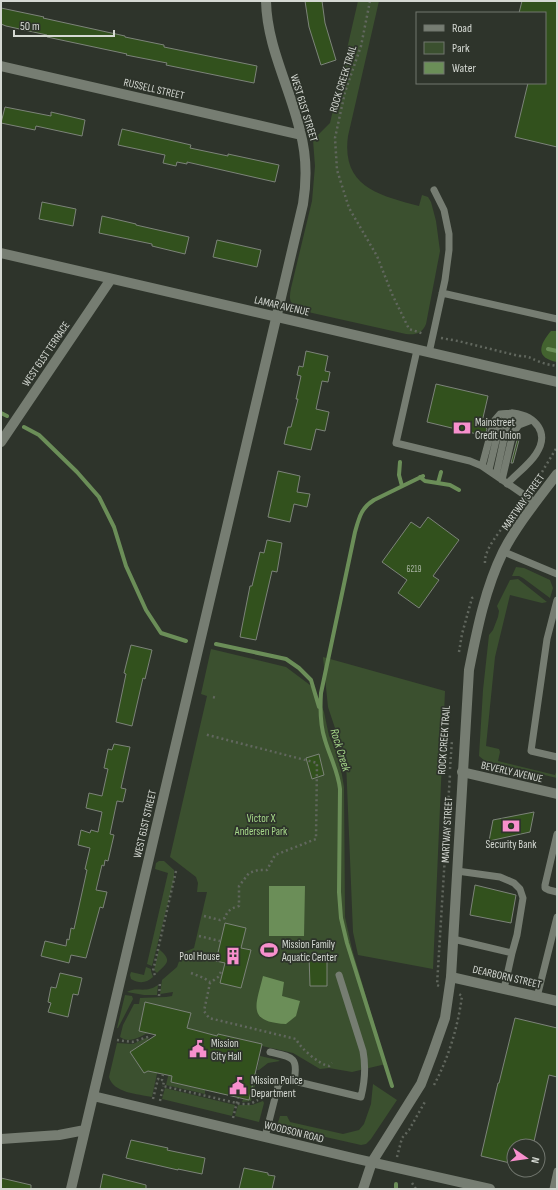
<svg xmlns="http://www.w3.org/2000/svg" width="558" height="1190" font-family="'Sofia Sans Condensed',sans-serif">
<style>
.green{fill:#3b502f}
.forest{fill:#43632f}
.water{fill:#6b8e58}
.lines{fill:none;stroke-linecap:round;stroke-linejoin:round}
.stream{stroke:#6b8e58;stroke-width:4}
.building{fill:#32511d;stroke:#7c8379}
.path{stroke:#61675e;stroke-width:2.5;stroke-dasharray:2 3;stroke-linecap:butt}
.service{stroke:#767d72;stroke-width:7}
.minor{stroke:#767d72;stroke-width:10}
.tertiary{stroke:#767d72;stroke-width:10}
.labels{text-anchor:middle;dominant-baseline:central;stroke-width:3.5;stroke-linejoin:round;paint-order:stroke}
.number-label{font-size:9px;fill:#acb7a6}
.street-label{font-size:11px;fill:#d5d9d3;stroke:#2e342b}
.poi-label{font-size:11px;fill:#d5d9d3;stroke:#2e342b;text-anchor:start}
.park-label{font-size:11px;fill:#a5d789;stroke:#2e342b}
.water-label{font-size:12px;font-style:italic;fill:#a6d88a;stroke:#2e342b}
</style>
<rect width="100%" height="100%" fill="#2e342b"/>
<path class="green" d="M358 1H379L348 136C341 187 380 196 419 206L422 195 428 197 431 202 436 221 440 251 426 324C422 334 415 335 406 334L299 310C289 305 289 298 291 288L312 201 315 166 313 140 330 123Z
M516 567 524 568 550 580 553 588 550 598 523 578 519 576H512Z
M518 579 547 602 542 603 510 595 495 657 486 746 499 749 500 752 498 761 555 775 557 769V778L485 761 479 756 483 690 489 635 493 630 498 617 499 611 497 606 510 580Z
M211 649 286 667 314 688 324 712 329 736 336 750 341 769 344 787 345 917 352 949 386 1064 352 1072 329 1068 320 1069 293 1053 262 1046V1044L218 1034 217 1036 187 1028 191 1014 145 1003 139 1030 148 1033C139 1037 129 1044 120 1037L123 1025 134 1004H139L140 998 166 997 172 996 173 992 160 994 162 980 177 967 182 953 194 948 207 892H197L198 883 196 877 170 857 207 696 201 694Z
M323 657 445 691 433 969 358 955 353 932 346 761 328 707Z
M159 861H164L174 870V879L152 966 147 964 168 873 155 869 156 863Z
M159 949C172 961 168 962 157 973L154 970Z
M146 967 151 969V971L153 977C146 983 140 984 131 979L130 975 131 972 144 975Z
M158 985 157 995H144L127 992C137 986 145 994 158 985Z
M125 995 132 996 133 999 118 1028H117Z
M146 1038 150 1039 130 1052 144 1073 152 1068 158 1069 152 1097C138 1094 113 1093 109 1077L117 1043 133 1044Z
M260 1056 278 1060 280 1061 268 1063 259 1070H257Z
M169 1072 173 1074 171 1082 205 1090V1094L166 1085Z
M255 1073 258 1074 251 1101 242 1102 243 1099 249 1100Z
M373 1084 397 1100 371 1139 366 1144 361 1145 277 1126 280 1116H287L290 1122 343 1134 359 1130 364 1124 371 1104Z
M165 1088 235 1105 232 1116 162 1099Z
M263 1101 264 1103 259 1122 235 1116 238 1105H252Z"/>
<path class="forest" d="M551 331H557V362C535 358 539 345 551 331Z"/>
<path class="water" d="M269 886H305L304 936H269Z
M263 976 284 982 282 996 300 1001 296 1016 286 1024C246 1022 256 1005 263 976Z"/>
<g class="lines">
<path class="stream" d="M548 349 557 351
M1 413 7 416
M24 427 39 435 77 472 99 497 114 527 126 566 146 610 161 633 186 641
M400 462 399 475 402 486
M420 477 425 481 450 485 459 490
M438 483 441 472
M216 644 286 659 299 668 311 680 319 707
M392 1086 347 943 341 918 339 892 340 789C338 771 330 757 325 740 320 725 320 708 321 693L355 532C359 518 361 508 374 500L423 476
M396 1184V1189"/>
</g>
<path class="building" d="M305 1H322L325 23 336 60 321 65 309 27Z
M522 1H557V147L515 137 528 83H545V13H519Z
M1 8 44 17 43 18 125 36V37L164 45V47L257 66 254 83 166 65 167 63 126 55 127 54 47 37V35L6 26 1 24Z
M5 107 51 116V112L85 120 82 136 36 126 35 130 1 123Z
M122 129 191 145 190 148 228 156V154L279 165 275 182 187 162V164L177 162 176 166 163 163 165 155 118 145Z
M42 202 76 209 73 226 39 219Z
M102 216 136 224V225L189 237 185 254 152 246V244L99 233Z
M217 240 261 250 257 267 213 257Z
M306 351 328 356 325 371 330 372 328 382 322 381 316 409 329 412 325 431 316 429 311 450 284 444 288 427H291L298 399H296L301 376 297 375 299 366 303 367Z
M436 384 488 396 482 422 487 429 485 436 427 422Z
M517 440H519L513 463H511Z
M278 471 300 476 297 492 310 494 307 507 294 504 290 522 268 517Z
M428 517 459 540 433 576 439 580 419 608 398 593 407 580 382 562 411 522 420 528Z
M267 540 282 543 277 572 272 571 256 640 240 637 250 586H252L260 552 264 553Z
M131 645 152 650 145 679 143 678 132 726 116 722 126 674 124 673Z
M114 744 130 747 121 788 126 789 123 802 117 801 110 834 114 835 108 861 105 860 104 866 102 865 96 890 107 892 103 908 100 907 86 958 71 955 69 963 41 956 45 941 66 946 67 939 69 940 71 928 74 929 87 870 85 869 90 848 78 845 81 830 90 833 91 830 98 832 102 812 86 808 89 793 102 796 108 769 104 768 108 749 112 750Z
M319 754 324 775 312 779 306 758Z
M534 812 530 832 489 841 493 820Z
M475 885 516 895 511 923 470 915Z
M225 923 246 928 241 948 251 950 241 988 220 983 225 963 216 961Z
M327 954V986H310L309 955Z
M60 973 82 978 78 995 73 994 68 1017 48 1012 51 1003 48 1002 51 987 56 988Z
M145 1002 191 1013 187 1028 217 1036 218 1034 262 1044 249 1100 171 1082 172 1076 148 1071 144 1073 130 1052 156 1035 139 1031Z
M515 1018 557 1028V1077L549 1075 533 1146H514V1164L481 1156 498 1083H499Z
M131 1140 168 1148 167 1150 205 1158 202 1174 178 1169V1170L126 1158Z
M244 1168 268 1173V1175L275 1176 272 1189H239Z
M103 1174 146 1185V1189H100Z
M1 1178 31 1185V1189H1Z"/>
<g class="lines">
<path class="path" d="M370 1 361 46 345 92 335 138 337 170 349 208 377 256 392 294 409 329 424 334
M441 338 458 341 519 356C529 356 530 358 538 361 544 364 551 365 557 366
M542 472 557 447
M485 563C484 551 496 537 502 528
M459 652 462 634 472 598 475 596
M213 697 216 698
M450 769 452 740
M204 916 220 920 225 918C227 911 231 908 239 906V886L249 873 258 870H267L275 855 316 839 317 763 204 734
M199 936 220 941
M221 972 218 977 210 983 204 1011 209 1018 296 1039C300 1048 320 1065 329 1066L332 1063
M191 973 204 978 210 982
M155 975 153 971 176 871
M439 986 437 985 450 774
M159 996 160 982
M117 1040 132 1042 151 1036
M163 1074 162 1080 164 1081 163 1086 241 1104H250L258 1100
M434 1085C449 1057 458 1026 462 996L459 994
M153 1099 158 1079 162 1080
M160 1101 163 1086
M233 1118 238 1098
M397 1157 402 1138 409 1130 426 1100
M412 1183 416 1189"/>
<path class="service" d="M442 293 557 319
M417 350 396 443 470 461 482 466 536 503
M429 353 445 280 449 250V234L444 210 434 190
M482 466 494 421 500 414C504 414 509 413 513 413 536 416 550 433 536 454 529 465 516 474 507 484
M489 470 500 424 512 413
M496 475 507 425 516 419 524 417
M502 480 513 433 519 425 532 420
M504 552 557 574
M557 600 547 639 531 751 557 757
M557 834 545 885V888L549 890 557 892
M457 871 500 877 514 883 520 889 523 898 517 935 512 953
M453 939 512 953 504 989
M537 997 557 917
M270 1052C291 1057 299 1056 294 1081L361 1097C365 1081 366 1067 363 1051L339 975
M265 1137 278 1086C282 1079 287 1079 294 1081
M553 1189 557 1171"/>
<path class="minor" d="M1 66 301 135
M1 442 111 279
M462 772 557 794
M451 977 557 1001
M93 1096 353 1158 490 1189
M85 1130 303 204C307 179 307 156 300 131 290 87 267 47 266 1
M1 1139 59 1135 85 1130 71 1189"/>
<path class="tertiary" d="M1 253 557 382
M363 1189 372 1162 421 1084 432 1055 445 1018 451 977 469 670C477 630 485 589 503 552 516 526 539 498 557 474"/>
</g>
<defs>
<g id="bank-bare" transform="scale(1.38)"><path d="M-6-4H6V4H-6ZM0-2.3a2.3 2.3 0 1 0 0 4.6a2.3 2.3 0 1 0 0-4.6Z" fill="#f790cd" stroke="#2e342b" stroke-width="2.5" paint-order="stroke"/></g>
<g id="stadium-bare" transform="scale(1.38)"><path d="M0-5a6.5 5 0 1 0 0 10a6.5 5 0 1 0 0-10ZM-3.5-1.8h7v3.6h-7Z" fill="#f790cd" stroke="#2e342b" stroke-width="2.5" paint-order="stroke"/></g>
<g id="building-bare" transform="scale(1.38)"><path d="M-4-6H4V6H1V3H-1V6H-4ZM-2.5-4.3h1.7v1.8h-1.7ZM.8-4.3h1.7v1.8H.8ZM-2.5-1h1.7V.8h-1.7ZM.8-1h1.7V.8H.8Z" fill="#f790cd" stroke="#2e342b" stroke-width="2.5" paint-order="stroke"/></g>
<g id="civic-bare" transform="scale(1.38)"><path d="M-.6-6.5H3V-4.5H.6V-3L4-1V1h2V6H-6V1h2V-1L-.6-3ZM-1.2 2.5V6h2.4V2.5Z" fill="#f790cd" stroke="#2e342b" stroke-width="2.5" paint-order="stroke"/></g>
</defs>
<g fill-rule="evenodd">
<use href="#bank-bare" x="462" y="428"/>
<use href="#bank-bare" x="511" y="826"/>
<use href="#stadium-bare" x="269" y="950"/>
<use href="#building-bare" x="233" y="956"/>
<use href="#civic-bare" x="198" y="1049"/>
<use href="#civic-bare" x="238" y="1086"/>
</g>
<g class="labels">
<g class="number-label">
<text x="414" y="569">6219</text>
</g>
<g class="street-label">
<text transform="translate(343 79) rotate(-73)">ROCK CREEK TRAIL</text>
<text transform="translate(154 89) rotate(13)">RUSSELL STREET</text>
<text transform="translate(304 108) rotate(73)">WEST 61ST STREET</text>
<text transform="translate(282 306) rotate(13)">LAMAR AVENUE</text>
<text transform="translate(46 354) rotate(-56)">WEST 61ST TERRACE</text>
<text transform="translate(523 502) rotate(-55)">MARTWAY STREET</text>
<text transform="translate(444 740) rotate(-86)">ROCK CREEK TRAIL</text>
<text transform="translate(512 772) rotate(13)">BEVERLY AVENUE</text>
<text transform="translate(145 824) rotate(-77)">WEST 61ST STREET</text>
<text transform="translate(447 830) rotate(-87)">MARTWAY STREET</text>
<text transform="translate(507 977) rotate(13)">DEARBORN STREET</text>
<text transform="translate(294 1132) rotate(14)">WOODSON ROAD</text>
</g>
<g class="poi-label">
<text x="475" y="422">Mainstreet<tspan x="475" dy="13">Credit Union</tspan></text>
<text x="511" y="844" text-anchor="middle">Security Bank</text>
<text x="282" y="944">Mission Family<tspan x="282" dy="13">Aquatic Center</tspan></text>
<text x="220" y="956" text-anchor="end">Pool House</text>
<text x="211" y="1043">Mission<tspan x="211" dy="13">City Hall</tspan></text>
<text x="251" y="1080">Mission Police<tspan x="251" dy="13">Department</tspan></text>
</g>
<g class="park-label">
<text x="261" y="818">Victor X<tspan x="261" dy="13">Andersen Park</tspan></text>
</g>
<g class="water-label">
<text transform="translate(340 750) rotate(73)">Rock Creek</text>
</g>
</g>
<rect width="558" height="1190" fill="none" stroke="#d5d9d3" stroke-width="4"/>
<rect x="416" y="12" width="130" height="72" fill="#2e342b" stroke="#71766e"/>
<rect x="424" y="25" width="20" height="6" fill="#767d72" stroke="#71766e"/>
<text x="452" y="32" font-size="12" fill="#d5d9d3">Road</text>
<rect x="424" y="42" width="20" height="12" fill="#3b502f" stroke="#71766e"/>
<text x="452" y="52" font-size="12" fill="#d5d9d3">Park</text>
<rect x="424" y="62" width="20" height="12" fill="#6b8e58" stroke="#71766e"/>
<text x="452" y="72" font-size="12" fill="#d5d9d3">Water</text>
<g transform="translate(526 1158) rotate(103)"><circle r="19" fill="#2e342b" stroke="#71766e"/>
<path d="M0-3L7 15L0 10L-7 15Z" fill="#f790cd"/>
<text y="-6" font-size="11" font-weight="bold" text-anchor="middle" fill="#d5d9d3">N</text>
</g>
<path d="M14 30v6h100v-6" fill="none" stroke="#d5d9d3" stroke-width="2"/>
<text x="20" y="30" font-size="12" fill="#d5d9d3" stroke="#2e342b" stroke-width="3" paint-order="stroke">50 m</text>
</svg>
